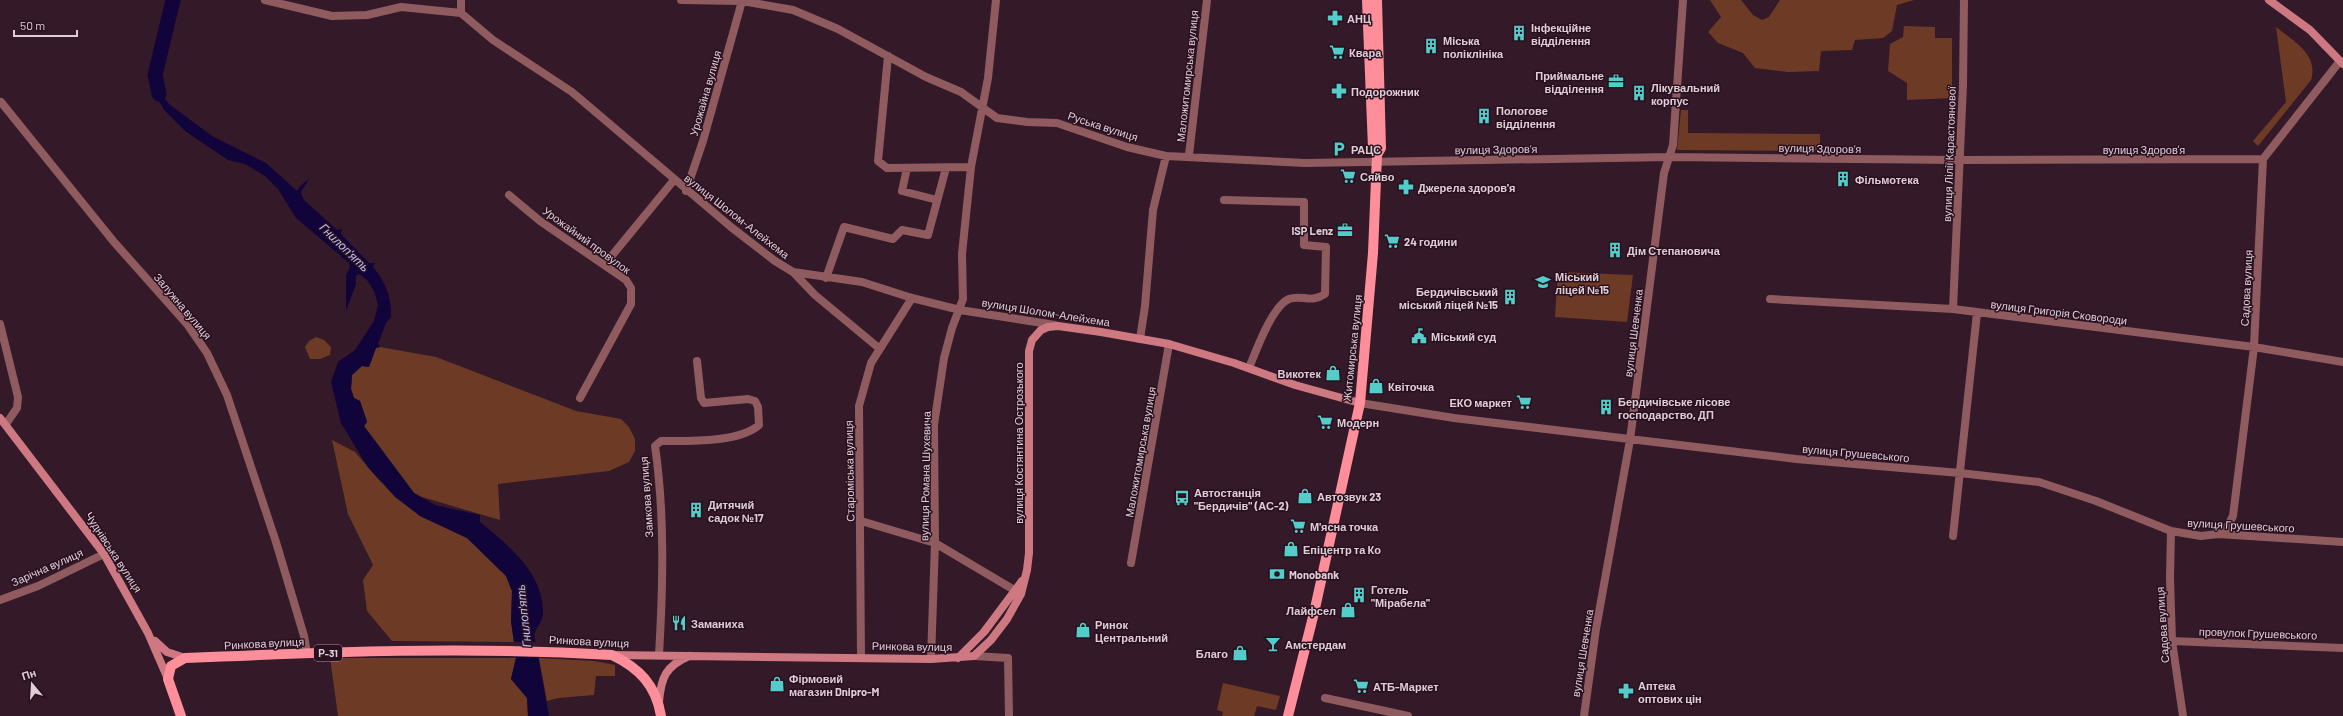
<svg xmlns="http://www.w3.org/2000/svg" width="2343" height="716" font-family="Barlow,sans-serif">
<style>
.green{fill:#6d3b25}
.water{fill:#11043b}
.pier{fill:#341929}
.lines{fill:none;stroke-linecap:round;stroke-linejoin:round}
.river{stroke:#11043b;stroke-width:15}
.street{stroke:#905b5f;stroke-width:8}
.secondary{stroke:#ce7881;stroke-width:8}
.primary{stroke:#fe8f9a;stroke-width:10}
.labels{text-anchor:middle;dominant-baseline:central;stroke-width:3;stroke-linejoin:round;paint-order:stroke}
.shield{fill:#29101f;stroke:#a995a0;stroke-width:1}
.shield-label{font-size:10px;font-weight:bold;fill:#e0ced7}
.poi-label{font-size:11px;font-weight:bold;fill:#e0ced7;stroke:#29101f;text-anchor:start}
.street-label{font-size:11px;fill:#e0ced7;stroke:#29101f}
.water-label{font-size:12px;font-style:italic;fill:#bec0f6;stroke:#29101f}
</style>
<rect width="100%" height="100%" fill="#341929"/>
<path class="green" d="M1710 0H1741L1753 15 1762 20 1769 17 1780 0H1914L1897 5 1892 31 1883 38 1855 40 1852 50 1821 51 1819 71 1788 72 1755 68 1743 53 1718 43 1708 32 1721 17Z
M1904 26 1935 27V38H1952V98L1907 100V83L1888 71 1890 44 1903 37Z
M2276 27C2293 41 2319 54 2311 80L2258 146 2253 141 2286 102Z
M1681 110H1688V133L1820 134V151L1677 150Z
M1558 272 1633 275 1627 322 1555 317Z
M316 337 324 340 331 347 330 355 320 359H310L305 347 309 341Z
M380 347 436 357 576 411 621 419 629 427 635 439V451L629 462 609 471 498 484 500 520 422 497 414 493 364 426 367 421 360 401 354 398 351 389 352 375 362 366 369 367 376 348Z
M332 440 355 452 378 479 420 516 467 538 506 576 512 591 511 621 514 642 392 641 367 611 363 580 373 565 348 514Z
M330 658H516L511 679 527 698 528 716H338Z
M539 658 594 661 615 665V676H596L594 695 558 698 547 701Z
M1223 683 1280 696 1276 710 1257 706 1254 716H1222L1223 712 1217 710Z"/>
<path class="water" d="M155 75 163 96 169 104 212 136 266 163 297 191 300 186 309 179 301 192 303 199 337 230 342 229 341 234 369 263H375L373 267C385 281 392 298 391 317L386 323 378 344 380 347 376 348 369 367 362 366 352 375 351 389 354 398 360 401 367 422 364 426 414 493 435 505 480 515V522C508 545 543 572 543 612 543 621 537 626 534 634L549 716H528L527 698 511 679 516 658 511 621 512 591 506 576 467 538 420 516 395 497 367 466 341 423 331 382 338 362 355 350 374 321 378 305 374 291 367 280 359 274 356 276V284L346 311V275L350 267 349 263 296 218 278 189 265 176 245 164 228 160 185 131 164 110 154 92Z"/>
<path class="pier" d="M512 642H538L541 657H514Z"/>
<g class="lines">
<path class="river" d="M159 94 155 75 173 0"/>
<path class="street" d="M265 0 332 16 367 15 401 7 461 13 493 40 572 92 731 227 775 261 793 272 862 282 912 298 960 310 1055 325
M681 0 742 1 793 10 838 29 926 77 961 92 997 118 1027 122 1057 123 1127 147 1166 156 1305 163 1669 157 1958 160 2263 159
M461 13V0
M888 56 878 161 887 168 971 167
M1 102 114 242 187 324 207 353 227 395 276 542 304 636 307 653
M1189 155 1207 0
M907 168 902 191 937 200
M686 191 703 141 742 1
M509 195 540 221 626 280 631 288V304L580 398
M1224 200 1304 202V245L1326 247 1325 294C1310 304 1302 294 1289 299 1272 306 1256 351 1249 368
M605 264 674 180
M794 273 815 295 880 349
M826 278 844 227 893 239 902 230 928 235 946 168
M1770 299 1953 309 2254 347 2343 362
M1953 309 1963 85 1964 0
M0 324 18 397 17 408 6 424
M1140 339 1145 306 1153 210 1166 156
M1360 403 1454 418 1796 459 1960 473 2039 482 2096 501 2171 531 2201 536 2218 534 2343 542
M861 521 935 543 1016 591
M2171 531 2170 578 2172 641 2183 716
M2218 534 2226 529 2233 516 2254 347 2263 159 2340 61
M1953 536 1977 313
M1131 563 1169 344
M0 600 38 586 104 554
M2172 641 2343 648
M659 655C663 586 665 515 655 446L661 441C687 441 739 443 759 425L758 407 755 401 748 399 704 403 701 398 697 361
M974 656 1008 658 1009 716
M861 657 859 406 871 363 912 298
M931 659 935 543 934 425 944 358 952 328 963 299 962 254 971 167 988 78 996 0
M1325 698 1408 716
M1584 716 1596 629 1630 440 1664 173 1673 145 1683 0"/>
<path class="secondary" d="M2269 0 2310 30 2343 64
M0 418 104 554 148 633 168 679
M155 641 167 652 185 658
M612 655 931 659 974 656 991 640 1007 619 1021 594 1027 570 1029 553V351L1032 340 1041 330 1048 327 1058 326 1101 332 1169 344 1234 363 1295 385 1360 403
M958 658 984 632 1022 581
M659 702C661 677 666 666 689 656"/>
<path class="primary" d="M1367 0 1373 148 1377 155
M181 716 168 679 171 666 185 658C327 652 470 646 612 655 639 668 656 685 661 716
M1288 716 1314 613 1360 403 1373 253 1377 155 1381 148 1377 0"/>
</g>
<defs>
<g id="pharmacy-bare" transform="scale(1.2)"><path d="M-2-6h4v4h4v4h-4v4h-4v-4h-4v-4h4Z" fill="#53cdc9" stroke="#29101f" stroke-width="2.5" paint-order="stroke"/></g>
<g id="building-bare" transform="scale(1.2)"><path d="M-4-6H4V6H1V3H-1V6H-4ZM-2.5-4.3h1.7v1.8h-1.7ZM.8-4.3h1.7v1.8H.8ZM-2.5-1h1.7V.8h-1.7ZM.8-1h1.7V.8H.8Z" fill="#53cdc9" stroke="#29101f" stroke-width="2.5" paint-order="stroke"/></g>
<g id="supermarket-bare" transform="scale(1.2)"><path d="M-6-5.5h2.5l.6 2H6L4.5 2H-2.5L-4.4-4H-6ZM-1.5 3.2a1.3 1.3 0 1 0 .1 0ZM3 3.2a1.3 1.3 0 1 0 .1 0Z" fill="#53cdc9" stroke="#29101f" stroke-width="2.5" paint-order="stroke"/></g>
<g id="office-bare" transform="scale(1.2)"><path d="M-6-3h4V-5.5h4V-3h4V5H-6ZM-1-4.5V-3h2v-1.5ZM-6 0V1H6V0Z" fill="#53cdc9" stroke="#29101f" stroke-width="2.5" paint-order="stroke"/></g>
<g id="parking-bare" transform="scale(1.2)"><path d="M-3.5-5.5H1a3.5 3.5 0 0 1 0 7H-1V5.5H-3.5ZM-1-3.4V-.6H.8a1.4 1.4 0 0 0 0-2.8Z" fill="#53cdc9" stroke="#29101f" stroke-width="2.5" paint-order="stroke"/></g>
<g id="school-bare" transform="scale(1.2)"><path d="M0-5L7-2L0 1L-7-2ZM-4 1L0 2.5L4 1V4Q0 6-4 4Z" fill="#53cdc9" stroke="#29101f" stroke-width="2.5" paint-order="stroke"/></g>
<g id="civic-bare" transform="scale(1.2)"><path d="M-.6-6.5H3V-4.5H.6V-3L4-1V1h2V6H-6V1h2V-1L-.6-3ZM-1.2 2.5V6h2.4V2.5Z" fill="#53cdc9" stroke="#29101f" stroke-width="2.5" paint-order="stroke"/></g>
<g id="shop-bare" transform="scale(1.2)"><path d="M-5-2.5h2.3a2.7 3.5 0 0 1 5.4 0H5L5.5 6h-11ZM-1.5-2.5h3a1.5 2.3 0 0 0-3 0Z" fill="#53cdc9" stroke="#29101f" stroke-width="2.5" paint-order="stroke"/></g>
<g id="bus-bare" transform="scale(1.2)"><path d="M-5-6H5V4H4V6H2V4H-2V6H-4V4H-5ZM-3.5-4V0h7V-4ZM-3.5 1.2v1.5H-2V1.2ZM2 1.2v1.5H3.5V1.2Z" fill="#53cdc9" stroke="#29101f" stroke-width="2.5" paint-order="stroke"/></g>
<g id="bank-bare" transform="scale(1.2)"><path d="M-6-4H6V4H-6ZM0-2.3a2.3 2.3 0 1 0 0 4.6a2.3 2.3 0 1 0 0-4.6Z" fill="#53cdc9" stroke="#29101f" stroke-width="2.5" paint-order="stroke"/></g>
<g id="restaurant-bare" transform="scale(1.2)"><path d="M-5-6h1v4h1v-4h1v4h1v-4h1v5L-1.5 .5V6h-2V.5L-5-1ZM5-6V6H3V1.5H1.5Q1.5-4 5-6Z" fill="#53cdc9" stroke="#29101f" stroke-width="2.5" paint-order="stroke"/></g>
<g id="bar-bare" transform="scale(1.2)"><path d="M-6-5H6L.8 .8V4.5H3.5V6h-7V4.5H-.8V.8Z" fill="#53cdc9" stroke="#29101f" stroke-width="2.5" paint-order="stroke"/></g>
</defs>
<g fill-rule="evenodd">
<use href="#pharmacy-bare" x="1335" y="18"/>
<use href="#building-bare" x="1519" y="33"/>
<use href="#building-bare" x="1431" y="46"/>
<use href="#supermarket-bare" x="1337" y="52"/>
<use href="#office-bare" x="1616" y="81"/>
<use href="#pharmacy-bare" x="1339" y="91"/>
<use href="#building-bare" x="1639" y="93"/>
<use href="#building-bare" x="1484" y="116"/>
<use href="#parking-bare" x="1339" y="149"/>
<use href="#supermarket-bare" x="1348" y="176"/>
<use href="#building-bare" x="1843" y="179"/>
<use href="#pharmacy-bare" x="1406" y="187"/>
<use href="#office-bare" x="1345" y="230"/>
<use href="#supermarket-bare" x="1392" y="241"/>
<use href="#building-bare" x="1615" y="250"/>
<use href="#school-bare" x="1543" y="282"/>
<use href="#building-bare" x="1510" y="297"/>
<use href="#civic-bare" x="1419" y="336"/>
<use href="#shop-bare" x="1333" y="373"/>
<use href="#shop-bare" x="1376" y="386"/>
<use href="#supermarket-bare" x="1524" y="402"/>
<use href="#building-bare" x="1606" y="407"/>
<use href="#supermarket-bare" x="1325" y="422"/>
<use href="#shop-bare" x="1305" y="496"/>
<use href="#bus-bare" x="1182" y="498"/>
<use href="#building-bare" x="696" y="510"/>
<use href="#supermarket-bare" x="1298" y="526"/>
<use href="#shop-bare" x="1291" y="549"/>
<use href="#bank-bare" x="1277" y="574"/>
<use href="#building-bare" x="1359" y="595"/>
<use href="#shop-bare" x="1348" y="610"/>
<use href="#restaurant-bare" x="679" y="623"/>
<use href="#shop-bare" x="1083" y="630"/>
<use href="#bar-bare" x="1273" y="644"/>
<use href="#shop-bare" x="1240" y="653"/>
<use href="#shop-bare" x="777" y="684"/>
<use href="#supermarket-bare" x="1361" y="686"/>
<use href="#pharmacy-bare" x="1626" y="691"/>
</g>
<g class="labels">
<rect class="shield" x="314" y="645" width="28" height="16" rx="3"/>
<g class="shield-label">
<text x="328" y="653">Р-31</text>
</g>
<g class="poi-label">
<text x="1347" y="18">АНЦ</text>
<text x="1531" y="27">Інфекційне<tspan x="1531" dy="13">відділення</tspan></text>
<text x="1443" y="40">Міська<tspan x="1443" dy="13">поліклініка</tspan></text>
<text x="1349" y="52">Квара</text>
<text x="1604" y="75" text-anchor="end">Приймальне<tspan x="1604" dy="13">відділення</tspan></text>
<text x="1651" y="87">Лікувальний<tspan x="1651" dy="13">корпус</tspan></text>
<text x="1351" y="91">Подорожник</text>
<text x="1496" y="110">Пологове<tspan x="1496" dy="13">відділення</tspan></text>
<text x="1351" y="149">РАЦС</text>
<text x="1360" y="176">Сяйво</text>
<text x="1855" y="179">Фільмотека</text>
<text x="1418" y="187">Джерела здоров'я</text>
<text x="1333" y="230" text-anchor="end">ISP Lenz</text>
<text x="1404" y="241">24 години</text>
<text x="1627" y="250">Дім Степановича</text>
<text x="1555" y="276">Міський<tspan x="1555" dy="13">ліцей №15</tspan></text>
<text x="1498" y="291" text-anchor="end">Бердичівський<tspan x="1498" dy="13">міський ліцей №15</tspan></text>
<text x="1431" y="336">Міський суд</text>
<text x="1321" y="373" text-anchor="end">Викотек</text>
<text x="1388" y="386">Квіточка</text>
<text x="1618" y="401">Бердичівське лісове<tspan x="1618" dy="13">господарство, ДП</tspan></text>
<text x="1512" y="402" text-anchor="end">ЕКО маркет</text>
<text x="1337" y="422">Модерн</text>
<text x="1194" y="492">Автостанція<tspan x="1194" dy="13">"Бердичів" (АС-2)</tspan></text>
<text x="1317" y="496">Автозвук 23</text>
<text x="708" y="504">Дитячий<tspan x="708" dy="13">садок №17</tspan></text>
<text x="1310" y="526">М'ясна точка</text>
<text x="1303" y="549">Епіцентр та Ко</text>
<text x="1289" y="574">Monobank</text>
<text x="1371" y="589">Готель<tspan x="1371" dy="13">"Мірабела"</tspan></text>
<text x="1336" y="610" text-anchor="end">Лайфсел</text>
<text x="691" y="623">Заманиха</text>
<text x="1095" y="624">Ринок<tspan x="1095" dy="13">Центральний</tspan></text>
<text x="1285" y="644">Амстердам</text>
<text x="1228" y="653" text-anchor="end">Благо</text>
<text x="789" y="678">Фірмовий<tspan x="789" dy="13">магазин Dnipro-M</tspan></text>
<text x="1638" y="685">Аптека<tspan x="1638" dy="13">оптових цін</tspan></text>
<text x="1373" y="686">АТБ-Маркет</text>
</g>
<g class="street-label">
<text transform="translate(1187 76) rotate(-84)">Маложитомирська вулиця</text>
<text transform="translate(705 93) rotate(-74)">Урожайна вулиця</text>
<text transform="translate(1103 126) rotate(18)">Руська вулиця</text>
<text transform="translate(1820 148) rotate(1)">вулиця Здоровʼя</text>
<text transform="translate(1496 149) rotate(-1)">вулиця Здоровʼя</text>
<text x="2144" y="149">вулиця Здоровʼя</text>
<text transform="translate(1949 154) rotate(-88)">вулиця Лілії Карастоянової</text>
<text transform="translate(737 216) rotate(38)">вулиця Шолом-Алейхема</text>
<text transform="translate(587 240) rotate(36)">Урожайний провулок</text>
<text transform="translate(2246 288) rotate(-87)">Садова вулиця</text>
<text transform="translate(183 306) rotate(50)">Залужна вулиця</text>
<text transform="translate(1046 312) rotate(9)">вулиця Шолом-Алейхема</text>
<text transform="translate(2059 312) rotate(7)">вулиця Григорія Сковороди</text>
<text transform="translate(1633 333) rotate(-83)">вулиця Шевченка</text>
<text transform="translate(1352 348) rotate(-84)">Житомирська вулиця</text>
<text transform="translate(1018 443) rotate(-90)">вулиця Костянтина Острозького</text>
<text transform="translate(1140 452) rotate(-80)">Маложитомирська вулиця</text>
<text transform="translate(1856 453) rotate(5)">вулиця Грушевського</text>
<text transform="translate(849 471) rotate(-91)">Староміська вулиця</text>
<text transform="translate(925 476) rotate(-89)">вулиця Романа Шухевича</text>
<text transform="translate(646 497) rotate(-94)">Замкова вулиця</text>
<text transform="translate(2241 525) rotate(3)">вулиця Грушевського</text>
<text transform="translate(114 552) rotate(57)">Чуднівська вулиця</text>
<text transform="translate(47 567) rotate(-24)">Зарічна вулиця</text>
<text transform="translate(2162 625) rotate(-94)">Садова вулиця</text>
<text transform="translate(2258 633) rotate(2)">провулок Грушевського</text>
<text transform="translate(589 641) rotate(3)">Ринкова вулиця</text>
<text transform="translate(264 643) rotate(-3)">Ринкова вулиця</text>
<text transform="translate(912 646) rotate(1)">Ринкова вулиця</text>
<text transform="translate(1582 653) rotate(-81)">вулиця Шевченка</text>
</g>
<g class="water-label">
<text transform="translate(345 247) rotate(44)">Гнилоп'ять</text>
<text transform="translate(523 616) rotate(-96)">Гнилоп'ять</text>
</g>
</g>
<g transform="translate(32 684) rotate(342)" stroke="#29101f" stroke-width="3" paint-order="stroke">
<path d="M0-3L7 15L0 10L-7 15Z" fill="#e0ced7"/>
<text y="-6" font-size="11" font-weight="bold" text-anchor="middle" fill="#e0ced7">Пн</text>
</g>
<path d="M14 30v6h63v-6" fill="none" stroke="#e0ced7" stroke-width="2"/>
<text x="20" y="30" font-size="12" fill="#e0ced7" stroke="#29101f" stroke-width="3" paint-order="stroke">50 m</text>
</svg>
